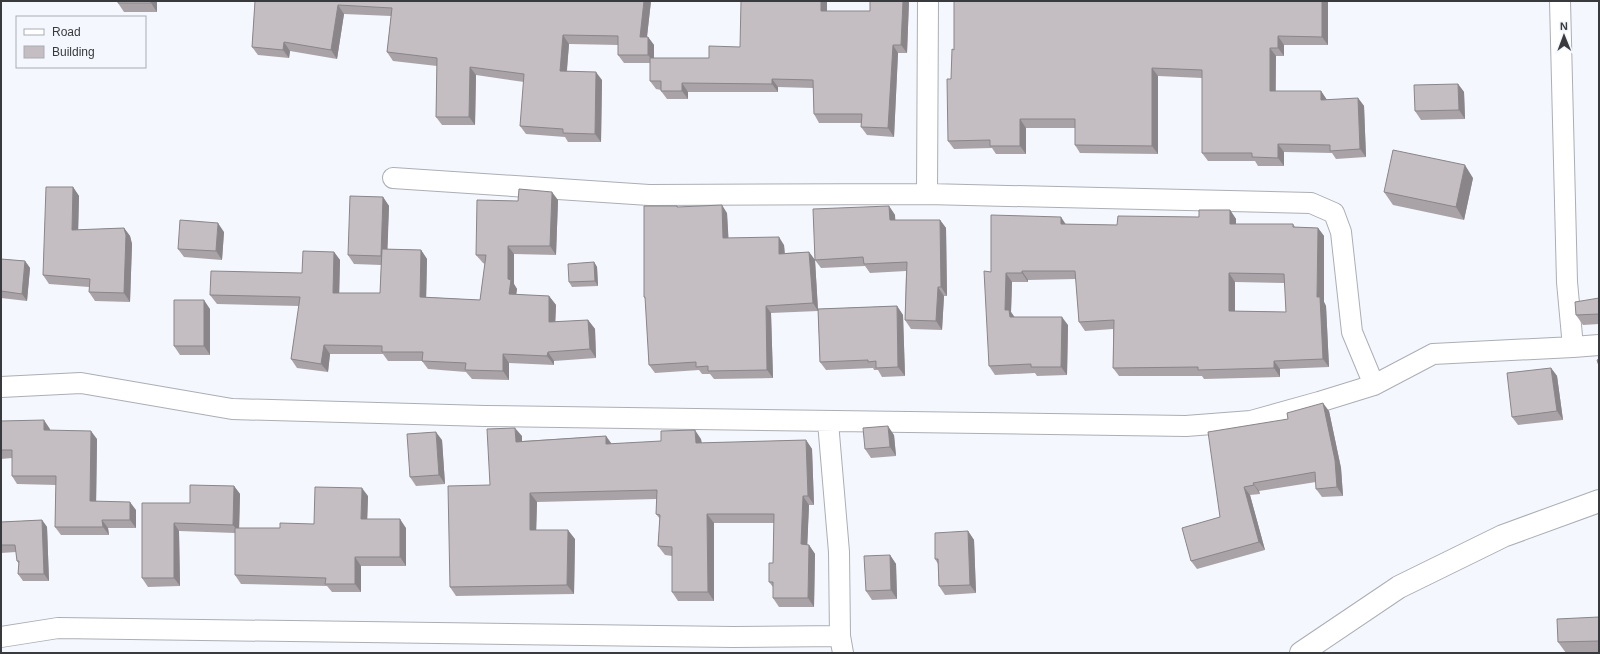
<svg xmlns="http://www.w3.org/2000/svg" width="1600" height="654" font-family="Arial,sans-serif">
<style>
.lines{fill:none;stroke-linecap:round;stroke-linejoin:round}
.minor-casing{stroke:#abaeb4;stroke-width:22}
.secondary-casing{stroke:#abaeb4;stroke-width:24}
.minor{stroke:#fff;stroke-width:20}
.secondary{stroke:#fff;stroke-width:22}
.wall{fill:#a9a3a7;fill-rule:evenodd}
.shaded-wall{fill:#898588}
.building{fill:#c4bec2;stroke:#898588;fill-rule:evenodd}
</style>
<rect width="100%" height="100%" fill="#f4f8fe"/>
<g class="lines">
<g class="minor-casing">
<path id="minor" d="M1560 1 1567 282 1573 347 1599 345
M393 178 649 195 927 194 1311 203 1334 213 1341 232 1352 332 1374 385
M927 194 928 1
M1 387 81 383 232 409 485 416 1186 426 1251 421 1319 402 1374 385 1433 354 1573 347
M828 422 839 552 840 636 843 653
M1 637 58 628 733 637 840 636"/>
</g>
<g class="secondary-casing">
<path id="secondary" d="M1301 653 1399 587 1503 536 1599 501"/>
</g>
<use href="#minor" class="minor"/>
<use href="#secondary" class="secondary"/>
</g>
<path class="wall" d="M118 1H157V12H124L118 3Z
M255 1H651L647 37H648L654 45V58H709L740 47 827 11H870V1H909L907 53H898L894 137 867 135 861 127V123H819L814 114 813 88 778 87V92H688V99H667L661 91V90L656 89 650 81V63H624L618 55V45L569 44 567 71 602 80 601 142H568L565 137 526 134 520 126 524 82 476 75 475 125H442L436 117 437 66 393 61 387 52 391 16 344 14 337 59 290 51 289 58 258 55 252 47Z
M954 1H1328V45H1284V56H1276V91H1321L1327 100 1358 98 1364 106 1366 157 1336 159 1332 153 1284 152V166H1258L1255 161H1208L1202 153V78L1158 76V154L1080 153 1075 145V128H1026V154H996L992 148 954 149 948 141 951 79 954 50Z
M1458 84 1464 92 1465 119 1421 120 1415 111Z
M1473 178 1464 220 1393 205 1384 192Z
M73 187 79 196 78 230 124 228 130 236 132 244 130 302 95 301 89 292V287L49 284 43 275Z
M383 197 389 206 387 249 421 250 427 259 426 297 480 300 485 264 483 263 476 255 518 201 558 200 556 255 514 254V284L517 289 516 295 549 296 556 305 555 322 588 320 595 329 596 358 554 361V365L509 363V380L472 379 466 372 428 369 422 361H388L383 354H330L328 372 297 368 291 359 299 306 217 304 210 295 302 273 334 252 340 260 339 293H380L381 265 354 264 348 255Z
M677 206 678 207 727 213 728 238 784 245 785 253 809 252 815 260 818 309 897 306 903 315 905 376 882 377 878 370H874L873 368 826 370 820 362 818 311 771 313 773 378 714 379 710 374H702L699 370 655 373 649 365 646 300 644 297Z
M889 206 895 215V220H940L946 228 947 296H944L942 330 911 329 905 320 906 271 870 273 865 266 821 268 815 260Z
M1230 210 1236 219V224H1293L1295 227 1318 228 1324 236V302L1326 306 1329 367 1280 369V377L1204 379 1202 376H1119L1113 368V329L1085 331 1079 322 1076 279 1028 280V282H1012L1011 312 1014 317 1068 325 1067 375 1037 376 1035 373 995 375 989 366 991 272 1066 224 1117 225 1199 217ZM1235 282 1285 283 1286 312 1235 311Z
M224 232 222 260 184 257 178 249Z
M1 259 25 261 30 268 27 301 1 298Z
M594 262 597 267 598 286 572 287 569 282Z
M1599 298V324L1583 325 1576 315Z
M210 309V355H180L174 346Z
M1551 368 1557 376 1563 420 1518 425 1512 417Z
M1329 411 1341 468 1343 496 1322 497 1316 489V482L1259 491 1260 494 1250 495 1265 550 1197 569 1191 561 1220 517 1288 419Z
M1 421 50 429V430L97 439 96 501 136 510V528H108L109 535H61L55 527 56 485 17 484 12 476V458L1 459Z
M894 435 896 456 871 458 865 449Z
M522 436V441L606 436 612 444 701 439 702 443 806 440 812 449 814 505H809L807 545H809L815 554 814 607H779L773 598V587L769 582 773 563 774 523H714V601H678L672 592V556L665 555 658 546 660 519 656 514 657 499 537 502 536 530 575 539 574 594 456 596 450 587 490 485Z
M442 440 445 484 416 486 410 477Z
M234 486 240 494 239 528H280L314 524 368 496 367 519 406 528V566H361V592H332L327 586 241 584 235 575V533L179 531 180 586 148 587 142 578V503H190Z
M42 520 47 527 49 581H23L18 574 19 564 17 561 16 552 1 553V522Z
M968 531 974 540 976 593 945 595 939 586 938 564 935 559Z
M890 555 896 564 897 599 872 600 866 591Z
M1599 617V653H1566L1558 642Z"/>
<path class="shaded-wall" d="M151 1H157V12L151 3Z
M644 1H651L646 45 640 37Z
M821 1H827V20L821 11Z
M903 1H909L907 53 901 45Z
M1322 1H1328V45L1322 37Z
M338 5 344 14 337 59 331 50Z
M563 35 569 44 566 79 560 71Z
M1278 36 1284 45V56L1278 48Z
M648 37 654 45V63L648 55Z
M284 42 290 51 289 58 283 50Z
M893 45 898 53 894 137 888 128Z
M1270 48 1276 56 1275 99 1270 91Z
M470 67 476 75 475 125 469 117Z
M1152 68 1158 76V154L1152 146Z
M596 72 602 80 601 142 595 134Z
M772 79 778 87V92L772 84Z
M682 83 688 92V99L682 91Z
M1458 84 1464 92 1465 119 1459 110Z
M1321 91 1327 100H1321Z
M1358 98 1364 106 1366 157 1360 149Z
M1020 119 1026 128V154L1020 146Z
M1278 144 1284 152V166L1278 158Z
M1465 165 1473 178 1464 220 1456 207Z
M73 187 79 196 78 238 72 230Z
M552 192 558 200 556 255 550 246Z
M383 197 389 206 387 265 381 256Z
M722 205 727 213 729 246 723 238Z
M889 206 895 215 896 229 890 220Z
M1230 210 1236 219V232L1230 224Z
M1061 217 1067 226 1061 224Z
M940 220 946 228 947 296 941 287Z
M218 223 224 232 222 260 216 251Z
M124 228 130 236 132 244 130 302 124 293Z
M1318 228 1324 236V302L1326 306 1329 367 1323 359 1317 297Z
M779 237 784 245 785 262 779 254Z
M508 246 514 254V284L517 289 515 303 509 294 508 279Z
M421 250 427 259 426 305 420 297Z
M334 252 340 260 339 302 333 293Z
M809 252 815 260 818 311 813 303Z
M25 261 30 268 27 301 22 294Z
M594 262 597 267 598 286 595 281Z
M1022 271 1028 280V282L1022 273Z
M1006 273 1012 282 1011 312 1016 319V326L1005 310Z
M1229 273 1235 282V320L1229 311Z
M938 287 944 296 942 330 936 321Z
M549 296 556 305 555 331 549 322Z
M204 300 210 309V355L204 346Z
M766 306 771 313 773 378 767 370Z
M897 306 903 315 905 376 898 367Z
M1062 317 1068 325 1067 375 1061 367Z
M588 320 595 329 596 358 590 349Z
M324 345 330 354 328 372 321 364Z
M548 352 554 361V365L547 356Z
M503 354 509 363V380L503 371Z
M1274 361 1280 369V377L1274 368Z
M1551 368 1557 376 1563 420 1557 411Z
M1323 403 1329 411 1341 468 1343 496 1337 487Z
M44 420 50 429V438L44 430Z
M888 426 894 435 896 456 890 447Z
M515 428 522 436V451L516 442Z
M695 430 701 439 702 452 696 443Z
M91 431 97 439 96 510 90 501Z
M436 432 442 440 445 484 439 475Z
M606 436 612 445 606 444Z
M806 440 812 449 814 505 808 496Z
M1253 483 1259 491 1260 494 1254 485Z
M234 486 240 494 239 533 233 525Z
M1244 487 1250 495 1265 550 1259 542Z
M362 488 368 496 367 528 361 519Z
M530 493 537 502 536 539 530 530Z
M803 496 809 505 807 553 801 544Z
M130 502 136 510V528L130 520Z
M707 514 714 523V601L708 592Z
M400 519 406 528V566L400 557Z
M42 520 47 527 49 581 44 574Z
M102 520 108 528 109 535 103 527Z
M174 523 179 531 180 586 174 578Z
M568 530 575 539 574 594 567 585Z
M968 531 974 540 976 593 970 585Z
M809 545 815 554 814 607 808 598Z
M890 555 896 564 897 599 891 590Z
M355 557 361 566V592L355 584Z"/>
<path class="building" d="M118 1H151V3H118Z
M255 1H644L640 37H648V55H618V36L563 35 560 71 596 72 595 134 563 133V129L520 126 524 74 470 67 469 117H436L437 58 387 52 392 8 338 5 331 50 284 42 283 50 252 47Z
M741 1H821V11H870V1H903L901 45H893L888 128 861 127 862 114H814L813 80 772 79V84L682 83V91H661V81H650V58H709V46L740 47Z
M954 1H1322V37L1278 36V48H1270V91H1321V100L1358 98 1360 149 1330 151V145L1278 144V158L1252 157V153H1202V70L1152 68V146L1075 145V119H1020V146H990V140L948 141 947 79H951L952 49 954 50Z
M1458 84 1459 110 1415 111 1414 85Z
M1393 150 1465 165 1456 207 1384 192Z
M46 187H73L72 230 124 228 126 235 124 293 89 292 90 279 43 275Z
M519 189 552 192 550 246H508V279L511 280 509 294 549 296V322L588 320 590 349 548 352 547 356 503 354V371L465 370 466 363 422 361 423 352H382V346L324 345 321 364 291 359 300 297 210 295 211 271 302 273 303 251 334 252 333 293H380L382 249 421 250 420 297 480 300 486 255H476L477 200 518 201Z
M350 196 383 197 381 256 348 255Z
M722 205 723 238 779 237V254L809 252 813 303 766 306 767 370 708 371V366L696 367V362L649 365 645 297H644V206H677V207Z
M889 206 890 220H940L941 287H938L936 321 905 320 907 262 864 264 863 257 815 260 813 209Z
M1199 210H1230V224H1293V227L1318 228 1317 297H1320L1323 359 1274 361V368L1198 370V367L1113 368 1114 320 1079 322 1075 271H1022V273H1006L1005 310H1009L1010 317H1062L1061 367H1031V364L989 366 984 271 991 272V215L1061 217V224L1117 225 1118 216 1199 217ZM1229 273 1284 274 1286 312 1229 311Z
M180 220 218 223 216 251 178 249Z
M1 259 25 261 22 294 1 291Z
M594 262 595 281 569 282 568 264Z
M1599 298V314L1576 315 1575 302Z
M174 300H204V346H174Z
M897 306 898 367 876 368V361L868 362V360L820 362 818 309Z
M1599 359V366L1597 360Z
M1551 368 1557 411 1512 417 1507 373Z
M1323 403 1335 460 1337 487 1316 489 1315 472 1253 483 1254 485 1244 487 1259 542 1191 561 1182 528 1220 517 1208 432 1288 419 1287 413Z
M44 420V430L91 431 90 501 130 502V520H102L103 527H55L56 476H12V450H1V421Z
M888 426 890 447 865 449 863 428Z
M515 428 516 442 606 436V444L661 441V431L695 430 696 443 806 440 808 496H803L801 544 809 545 808 598H773V582H769V563H773L774 514H707L708 592H672V547L658 546 660 515 656 514 657 490 530 493V530H568L567 585 450 587 448 486 490 485 487 429Z
M436 432 439 475 410 477 407 434Z
M190 485 234 486 233 525 174 523V578H142V503H190Z
M315 487 362 488 361 519H400V557H355V584H325L326 578 235 575V528H280V523L314 524Z
M42 520 44 574H18L19 561H17L15 545H1V522Z
M968 531 970 585 939 586 938 559H935V533Z
M890 555 891 590 866 591 864 556Z
M1599 617V641L1558 642 1557 619Z"/>
<rect width="1600" height="654" fill="none" stroke="#393a3d" stroke-width="4"/>
<rect x="16" y="16" width="130" height="52" fill="#f4f8fe" stroke="#a9acb1"/>
<rect x="24" y="29" width="20" height="6" fill="#ffffff" stroke="#a9acb1"/>
<text x="52" y="36" font-size="12" fill="#393a3d">Road</text>
<rect x="24" y="46" width="20" height="12" fill="#c4bec2" stroke="#a9acb1"/>
<text x="52" y="56" font-size="12" fill="#393a3d">Building</text>
<g transform="translate(1564 36) rotate(359)" stroke="#f4f8fe" stroke-width="3" paint-order="stroke">
<path d="M0-3L7 15L0 10L-7 15Z" fill="#393a3d"/>
<text y="-6" font-size="11" font-weight="bold" text-anchor="middle" fill="#393a3d">N</text>
</g>
</svg>
